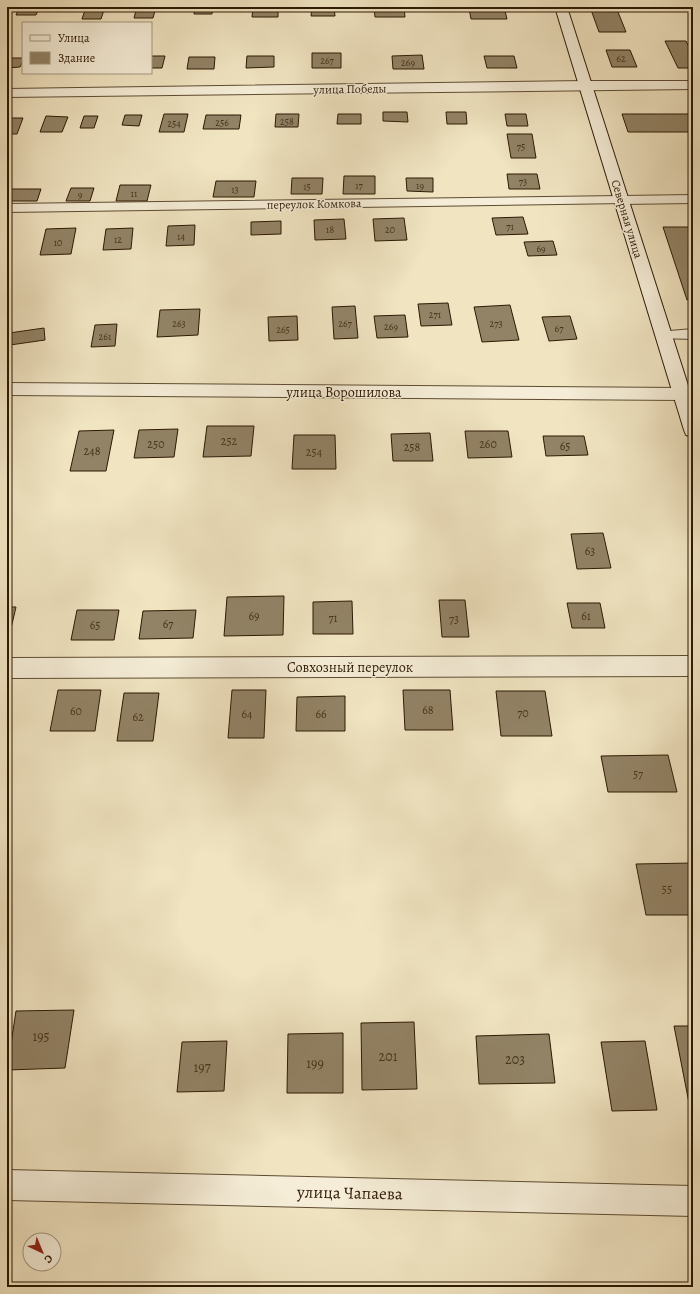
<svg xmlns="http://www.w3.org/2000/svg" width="700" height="1294" font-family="Alegreya,serif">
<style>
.building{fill:#928366;stroke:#2d1903}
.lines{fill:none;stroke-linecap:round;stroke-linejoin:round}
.lane-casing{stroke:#5e4c32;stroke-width:2}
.street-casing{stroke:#5e4c32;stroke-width:2}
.secondary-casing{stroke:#2d1903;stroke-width:2}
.lane{fill:#f5edd7;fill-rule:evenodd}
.street{fill:#f5edd7;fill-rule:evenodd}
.secondary{fill:#f5edd7;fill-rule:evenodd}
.labels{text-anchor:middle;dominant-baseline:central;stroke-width:3;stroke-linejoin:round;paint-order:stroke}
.far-number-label{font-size:10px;fill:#46341c}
.far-street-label{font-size:12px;fill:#2d1903;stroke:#f5edd7}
.number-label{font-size:12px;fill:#46341c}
.street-label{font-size:14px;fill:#2d1903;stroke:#f5edd7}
.near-number-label{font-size:14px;fill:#46341c}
.near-street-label{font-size:17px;fill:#2d1903;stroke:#f5edd7}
</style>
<rect width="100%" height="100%" fill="#f0e4c1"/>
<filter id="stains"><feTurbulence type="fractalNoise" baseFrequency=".005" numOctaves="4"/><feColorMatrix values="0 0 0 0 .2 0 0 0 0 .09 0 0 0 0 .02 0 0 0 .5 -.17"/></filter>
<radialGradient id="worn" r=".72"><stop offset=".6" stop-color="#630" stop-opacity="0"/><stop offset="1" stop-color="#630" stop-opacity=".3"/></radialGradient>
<path class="building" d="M86 7H105L101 19H82Z
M137 7H156L153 18H134Z
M195 7H213L212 14H194Z
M253 7H278V17H252Z
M312 7H334L335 16H311Z
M374 7H404L405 17H375Z
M504 7 507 19H471L469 8Z
M590 7H616L626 32H599Z
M19 8H39L36 15H16Z
M665 41H686L693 55V68H678Z
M606 50H630L637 67H612Z
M312 53H341V68H312Z
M422 55 424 69H393L392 56Z
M151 56H165L162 68H151Z
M247 56H274V67L246 68Z
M484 56H514L517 68H487Z
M189 57H215L214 69H187Z
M7 58H23V61L20 67 7 68Z
M383 112H407L408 122 383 121Z
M446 112H466L467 124H447Z
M164 114H188L184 132H159Z
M276 114H299L298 127H275Z
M338 114H361V124H337Z
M505 114H526L528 126H507Z
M622 114H693V132H628Z
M125 115H142L139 126 122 125Z
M206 115H241L239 129H203Z
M46 116 68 117 62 132H40Z
M84 116H98L94 128H80Z
M7 118H23L17 134H7Z
M507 134H532L536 158H511Z
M507 174H537L540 189H509Z
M344 176H375V194H343Z
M292 178H323L322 194H291Z
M406 178H433V192L407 191Z
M216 181H256L254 197H213Z
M120 185H151L147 201H116Z
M71 188H94L90 201H66Z
M7 189H41L37 201H7Z
M523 217 528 234 496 235 492 218Z
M404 218 407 240 375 241 373 219Z
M344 219 346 239 315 240 314 220Z
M281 221V234L251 235V222Z
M195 225 194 245 166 246 168 226Z
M663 227H693V300H687Z
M76 228 71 254 40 255 46 229Z
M133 228 131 249 103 250 106 229Z
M553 241 557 255 528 256 524 242Z
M448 303 452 325 421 326 418 304Z
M510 305 519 340 482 342 474 307Z
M355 306 358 338 334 339 332 307Z
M200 309 198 335 157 337 160 310Z
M405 315 408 337 377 338 374 316Z
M297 316 298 340 269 341 268 317Z
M570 316 577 339 549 341 542 317Z
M117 324 115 346 91 347 95 325Z
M44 328 45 340 10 345 9 333Z
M207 426H254L251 456 203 457Z
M178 429 174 457 134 458 139 430Z
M114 430 106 471H70L79 431Z
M465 431H508L512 457 468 458Z
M430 433 433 461H393L391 434Z
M294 435H335L336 469H292Z
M543 436H584L588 455 546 456Z
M603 533 611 568 577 569 571 534Z
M284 596 283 635 224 636 227 597Z
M439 600H465L469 637H442Z
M352 601 353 634H313V602Z
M567 603H600L605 628H572Z
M7 607H16L9 637H7Z
M77 610H119L114 640H71Z
M196 610 193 638 139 639 143 611Z
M58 690H101L95 731H50Z
M232 690H266L264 738H228Z
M403 690H450L453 730H405Z
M496 691H545L552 736H501Z
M124 693H159L153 741H117Z
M345 696V731H296L297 697Z
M668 755 677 792H608L601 756Z
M693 863V915H646L636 864Z
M74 1010 65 1068 7 1070 16 1011Z
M414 1022 417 1089 362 1090 361 1023Z
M674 1026H693V1103H689Z
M343 1033V1093H287L288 1034Z
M549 1034 555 1083 479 1084 476 1036Z
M227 1041 224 1091 177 1092 182 1042Z
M645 1041 657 1110 612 1111 601 1042Z"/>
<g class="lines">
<g class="lane-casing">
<path id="lane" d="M693 195V203L621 204 615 200 621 196Z
M693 329V339L658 338 656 335 658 332Z"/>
</g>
<g class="street-casing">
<path id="street" d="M585 81H693V89L7 97V89Z
M621 196 626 197 628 200 626 203 7 212V204Z
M7 383 682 388 688 390 691 394 688 398 682 400 7 395Z
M693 656V676L7 678V658Z
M7 1170 693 1186V1216L7 1200Z"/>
</g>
<g class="secondary-casing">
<path id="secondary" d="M555 7H567L693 401V437L686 435 684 430Z"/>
</g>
<use href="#lane" class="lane"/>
<use href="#street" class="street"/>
<use href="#secondary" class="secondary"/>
</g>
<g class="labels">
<g class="far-number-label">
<text x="621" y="58">62</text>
<text x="327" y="60">267</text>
<text x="408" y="62">269</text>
<text x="287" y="121">258</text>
<text x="222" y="122">256</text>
<text x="174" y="123">254</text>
<text x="521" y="146">75</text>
<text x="523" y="181">73</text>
<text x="359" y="185">17</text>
<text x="420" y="185">19</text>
<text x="307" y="186">15</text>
<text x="235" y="189">13</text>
<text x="134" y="193">11</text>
<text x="80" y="194">9</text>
<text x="510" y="226">71</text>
<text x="330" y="229">18</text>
<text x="390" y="229">20</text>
<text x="181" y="236">14</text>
<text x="118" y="239">12</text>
<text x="58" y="242">10</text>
<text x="541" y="248">69</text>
<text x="435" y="314">271</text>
<text x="179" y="323">263</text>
<text x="345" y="323">267</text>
<text x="496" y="323">273</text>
<text x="391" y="326">269</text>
<text x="559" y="328">67</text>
<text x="283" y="329">265</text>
<text x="105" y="336">261</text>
</g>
<g class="far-street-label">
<text transform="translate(350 89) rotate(-1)">улица Победы</text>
<text transform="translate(314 204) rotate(-1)">переулок Комкова</text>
<text transform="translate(627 219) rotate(73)">Северная улица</text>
</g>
<g class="number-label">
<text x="229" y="441">252</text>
<text x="156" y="444">250</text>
<text x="488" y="444">260</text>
<text x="565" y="446">65</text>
<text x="412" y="447">258</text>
<text x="92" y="451">248</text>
<text x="314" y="452">254</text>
<text x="590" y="551">63</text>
<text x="254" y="616">69</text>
<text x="586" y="616">61</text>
<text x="333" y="618">71</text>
<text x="454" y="619">73</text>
<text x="168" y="624">67</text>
<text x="95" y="625">65</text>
<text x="428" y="710">68</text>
<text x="76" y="711">60</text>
<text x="523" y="713">70</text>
<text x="247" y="714">64</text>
<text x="321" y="714">66</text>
<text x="138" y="717">62</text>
<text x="638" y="774">57</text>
<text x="667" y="889">55</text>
</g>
<g class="street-label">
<text x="344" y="392">улица Ворошилова</text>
<text x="350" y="667">Совхозный переулок</text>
</g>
<g class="near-number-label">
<text x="41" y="1036">195</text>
<text x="388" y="1056">201</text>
<text x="515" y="1059">203</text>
<text x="315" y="1063">199</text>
<text x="202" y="1067">197</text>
</g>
<g class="near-street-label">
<text transform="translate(350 1193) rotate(1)">улица Чапаева</text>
</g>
</g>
<rect width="700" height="1294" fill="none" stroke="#f0e4c1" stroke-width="24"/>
<rect x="8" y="8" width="684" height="1278" fill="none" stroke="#2d1903" stroke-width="2"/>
<rect x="12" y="12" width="676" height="1270" fill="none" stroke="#2d1903"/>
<rect x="22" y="22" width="130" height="52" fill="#f5edd7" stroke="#a59882"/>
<rect x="30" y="35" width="20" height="6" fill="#f5edd7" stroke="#a59882"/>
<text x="58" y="42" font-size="12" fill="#2d1903">Улица</text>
<rect x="30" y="52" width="20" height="12" fill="#928366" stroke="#a59882"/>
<text x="58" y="62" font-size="12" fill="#2d1903">Здание</text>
<g transform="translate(42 1252) rotate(136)"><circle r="19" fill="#f5edd7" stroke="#a59882"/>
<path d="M0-3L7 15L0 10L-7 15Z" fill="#8f2418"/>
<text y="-6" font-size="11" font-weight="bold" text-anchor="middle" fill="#2d1903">С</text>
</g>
<rect width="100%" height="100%" filter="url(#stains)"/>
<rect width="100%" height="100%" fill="url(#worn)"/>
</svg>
